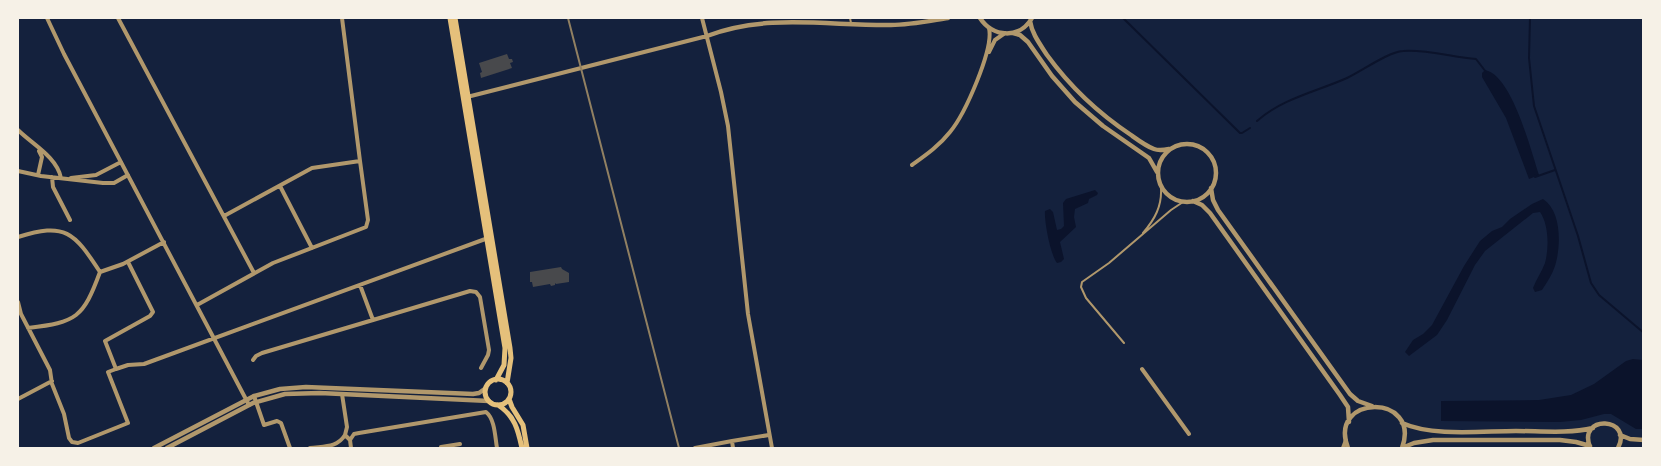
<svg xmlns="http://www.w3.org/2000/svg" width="1661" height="466" font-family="Quicksand,sans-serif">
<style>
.water{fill:#0b132b}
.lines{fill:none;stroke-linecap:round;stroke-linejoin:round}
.stream{stroke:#0b132b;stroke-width:2}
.building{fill:#48494c}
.service{stroke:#b1986c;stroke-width:2}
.minor{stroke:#b1986c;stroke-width:4}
.tertiary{stroke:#b1986c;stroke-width:4.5}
.secondary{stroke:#e5c07b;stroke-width:5}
.rail{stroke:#918062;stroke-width:2}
</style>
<rect width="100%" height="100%" fill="#14213d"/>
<path class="water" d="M1485 70C1512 75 1531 151 1539 175L1529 179 1506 118 1482 77V73Z
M1095 190 1098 193 1097 195 1089 199 1088 203 1075 209 1074 217 1076 227 1060 242 1064 259 1061 262 1057 263C1051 256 1044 222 1045 211L1050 209 1053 212 1057 230 1061 229 1064 226 1063 203 1066 199Z
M1543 199C1562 211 1561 247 1555 266 1552 275 1547 282 1542 290L1535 292 1533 288C1536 280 1542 271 1545 263 1549 248 1549 225 1540 212L1533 213 1485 251 1475 265 1447 320 1437 335 1409 356 1405 352 1413 340 1423 334 1432 325 1464 266 1480 241 1492 231 1502 227 1510 219 1532 204Z
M1633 359 1643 360V429H1636L1611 414H1604L1581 420 1560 422 1441 421V401L1539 400 1571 395 1594 384 1626 361Z"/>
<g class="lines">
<path class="stream" d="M1123 18 1240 133H1242L1250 128
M1530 18 1529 58 1534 106 1578 236 1591 283 1599 295 1644 333
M1257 121C1281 99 1318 91 1347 78 1362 71 1388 52 1403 51 1424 49 1453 57 1476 59L1486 72
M1535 175V177L1555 170"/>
</g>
<path class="building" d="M507 54 509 59H512L513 62 510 63 512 68 481 78 480 73 482 72 479 63Z
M561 267 562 269 569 273V282L556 284 555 283V285L551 286 550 284 533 287 532 282H530V272Z"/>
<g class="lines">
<path class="service" d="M850 18 851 23
M1143 233C1155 219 1162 206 1161 188
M1124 343 1086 298 1081 287 1082 282 1109 263 1171 210 1183 202"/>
<path class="minor" d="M47 18 64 54 249 405
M118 18 254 273
M702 18 721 92 728 126 748 314 772 448
M989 52 995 40 1005 33
M467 97 707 36
M18 130C32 144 57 157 61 178
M912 165C926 155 939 146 950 132 965 114 994 49 989 28
M18 171 41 176 103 183H114L128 175
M38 175 42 157 39 151
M52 177 53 187 70 220
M71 178 96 175 121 162
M280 186 312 248
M224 216 312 168 360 161 342 18
M18 237C65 222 74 232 100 272
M128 262 153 312 150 316 105 341 116 369 128 365 144 364 488 238
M360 285 373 320 470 291 476 292 480 297 489 350 488 355 481 368
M18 302 21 314 50 370 52 384 64 414 69 438 72 442 78 443 128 423 108 372 116 369
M197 305 273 263 366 227 368 220 360 161
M28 328C77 322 83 318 100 272L123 264 164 242
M253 360 256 356 262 353 373 320
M1142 369 1189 434
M342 394 347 427 345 435 350 440 351 448
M254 396 264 425 277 421 281 423 290 448
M18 399 52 381
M350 440 354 434 359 433 486 412C495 419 495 437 497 448
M441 447 460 444
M310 448C324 446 337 448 345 435
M695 448 732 441
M733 448 732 441 769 435
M1343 448 1346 440"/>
<path class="tertiary" d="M980 18C993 38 1020 39 1032 18
M1030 21C1032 34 1040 44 1047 55 1071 88 1098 113 1131 135 1138 140 1146 146 1154 149 1159 151 1164 150 1169 149
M1013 33 1020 35 1028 42 1052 76 1075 102 1103 126 1149 158 1157 172
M707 36C766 13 830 26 891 25 910 25 929 21 948 18
M1158 173a29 29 0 1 1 58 0a29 29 0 1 1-58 0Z
M1211 188 1213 200 1218 210 1350 394 1358 401 1372 406
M1193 201 1202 205 1210 213 1340 395 1348 407 1349 422
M1402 423C1433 437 1482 431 1516 431 1541 431 1568 434 1593 428
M1620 435 1630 439 1644 440
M1590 447C1577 414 1634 417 1618 448
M154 448 254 396 280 389 306 387 473 394 479 393 486 388
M167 448 253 403 285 394 320 393 489 401
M1348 448C1327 394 1422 393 1402 448
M1402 448 1414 443 1433 440H1560L1576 442 1590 446"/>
<path class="secondary" d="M450 18 505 348 504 365 496 380
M455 18 510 348 511 358 507 383
M485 392a13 13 0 1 1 26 0a13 13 0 1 1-26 0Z
M509 399 512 407 523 425 527 448
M498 405C515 416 518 430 522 448"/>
<path class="rail" d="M568 18 679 448"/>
</g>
<rect width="1661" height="466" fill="none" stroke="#f6f1e7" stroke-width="38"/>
</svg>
